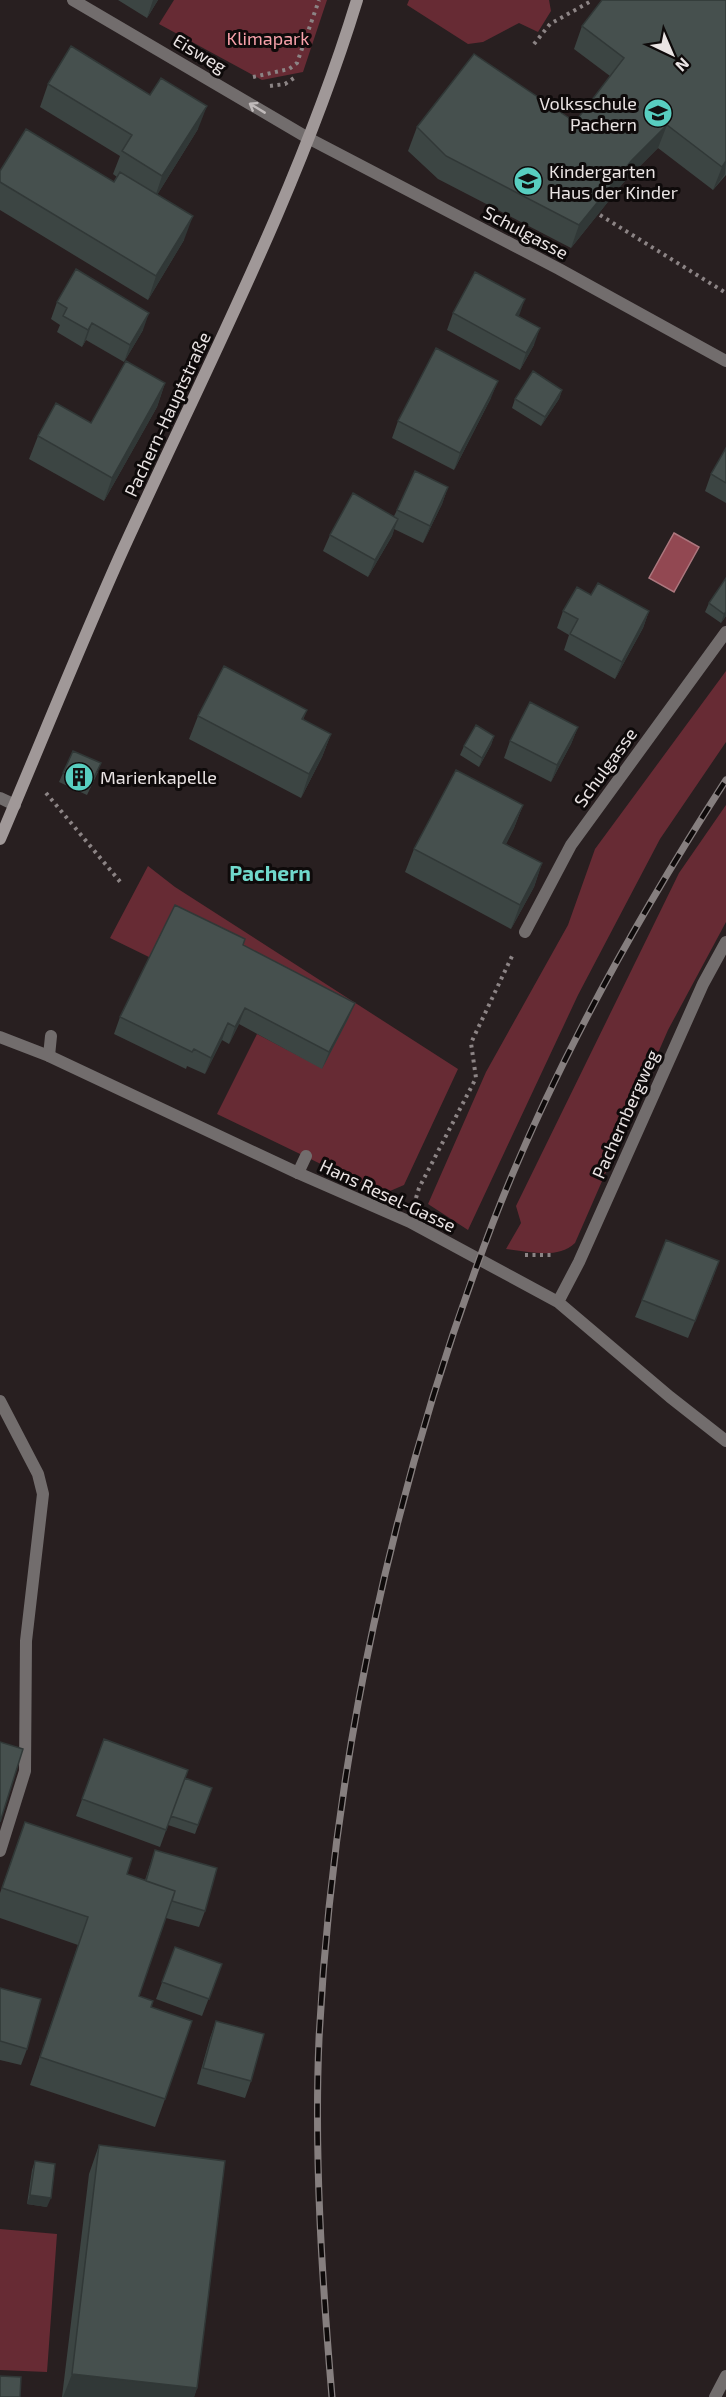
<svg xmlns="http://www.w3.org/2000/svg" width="726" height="2397" font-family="'Exo 2',sans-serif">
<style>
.green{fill:#672b34}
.water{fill:#924852;stroke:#ac777e;stroke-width:1.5}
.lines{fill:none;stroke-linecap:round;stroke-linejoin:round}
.path{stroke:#8c8485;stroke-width:4;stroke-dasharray:3 4.5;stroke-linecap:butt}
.service{stroke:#726d6d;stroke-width:12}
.minor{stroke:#726d6d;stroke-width:12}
.secondary{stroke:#a09898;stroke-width:12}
.rail-casing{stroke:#867f7f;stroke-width:7}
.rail{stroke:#0e0a0a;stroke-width:4.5;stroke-dasharray:14;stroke-linecap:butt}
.wall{fill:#3c4543}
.shaded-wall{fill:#313837}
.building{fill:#46504e;stroke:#313837;stroke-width:1.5}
.oneway{stroke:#c0baba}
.labels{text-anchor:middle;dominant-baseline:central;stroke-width:6;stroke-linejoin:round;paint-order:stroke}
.park-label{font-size:18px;fill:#f9a2ab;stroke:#0e0a0a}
.street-label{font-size:18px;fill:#eae4e4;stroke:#0e0a0a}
.poi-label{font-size:18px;fill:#eae4e4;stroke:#0e0a0a;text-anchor:start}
.quarter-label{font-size:21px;font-weight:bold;fill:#70d9cc;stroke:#0e0a0a}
</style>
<rect width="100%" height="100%" fill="#281f20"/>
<path class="green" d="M174 0H327L303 72 262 80 159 24Z
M409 0H549L551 11 538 32 519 23 483 42 468 44 407 5Z
M726 671V742L660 839 578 995 468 1230 428 1204 486 1072 568 925 595 849Z
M726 805V922L668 1030 575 1243C557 1260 529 1251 506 1249L521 1223 516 1206 679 873Z
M148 866 175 887 458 1069 404 1185 383 1194 217 1114 257 1034 322 1068 151 958 110 938Z
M0 2229 57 2234 47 2372 0 2370Z"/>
<path class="water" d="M674 533 699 547 674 592 649 578Z"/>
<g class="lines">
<path class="path" d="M534 44 550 24 593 0
M253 77 289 69 297 63 319 0
M270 86 285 84 297 76
M600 215 726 293
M46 793 122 884
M416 1198 419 1188 476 1078 471 1043 513 954
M525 1255H554"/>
<path class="service" d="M0 798 15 805
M49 1056 51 1036
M298 1173 306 1156"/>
<path class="minor" d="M73 0 308 138 559 269 726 361
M525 932 571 845 726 632
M0 1037 49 1056 298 1173 410 1222 558 1302 670 1397 726 1441
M558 1302 579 1262 703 984 726 942
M0 1401 38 1474 43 1494 26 1641 25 1771 0 1851
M715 2397 726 2376"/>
<path class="secondary" d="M0 839C40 745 78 650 120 556 203 373 298 193 357 0"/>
<g class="rail-casing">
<path id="rail" d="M332 2397C322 2279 314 2157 319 2039 333 1761 393 1485 492 1225 551 1071 637 918 726 780"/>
</g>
<use href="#rail" class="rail"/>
</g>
<path class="wall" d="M118 0H158L147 18Z
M726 0V175L713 190 658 148 623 183 571 248 438 179 408 151 417 127 575 122 610 76 574 49 582 26Z
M48 84 198 129 157 195 184 240 148 300 0 210V171L114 182 117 177 113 174 120 156 40 107Z
M57 302 143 330 124 362 86 340 82 347 57 332 60 325 51 319Z
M453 313 518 317 534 345 520 370 447 330Z
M165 383 157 407 104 501 29 459 38 436 91 423Z
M562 390 559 399 541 426 512 408 515 399Z
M491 398 454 470 392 438 398 421Z
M726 448V503L705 491 711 474Z
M448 487 442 504 423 543 394 529 392 536 368 577 323 551 330 535 394 516 397 510Z
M726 578V616L721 623 705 612 709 603Z
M591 595 649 611 643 628 615 679 564 650 569 635 557 628 563 611Z
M307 710 303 720 331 734 322 757 301 798 189 739 198 716Z
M578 727 571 744 551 782 504 758 510 741Z
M494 736 491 745 479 767 460 755 464 746Z
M98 772 87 795 59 782 63 773Z
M523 805 514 828 506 844 542 863 534 887 511 929 405 872 414 849Z
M243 945 355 1003 348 1019 322 1069 239 1024 229 1044 222 1040 205 1074 187 1066 186 1069 114 1034 120 1017Z
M713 1278 688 1338 635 1317 642 1300Z
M104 1739 185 1778 212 1788 195 1834 168 1825 160 1847 76 1816Z
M25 1822 127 1874 145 1880 155 1850 205 1911 199 1927 166 1918 139 1996 151 2007 165 2099 155 2127 30 2085 78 1945 0 1918V1893Z
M175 1947 222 1964 202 2016 156 1999Z
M0 1988 27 2049 21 2065 0 2060Z
M216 2021 251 2081 245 2098 197 2084 210 2038Z
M99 2145 197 2388 194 2397H62L89 2174Z
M35 2161 47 2207 27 2204 32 2170Z"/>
<path class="shaded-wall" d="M153 0H158L147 18Z
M207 106 198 129 154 200 162 176Z
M667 125 658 148 623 183 571 248 579 225 632 160Z
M726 161 725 174 713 190 722 167Z
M193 216 184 240 148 300 156 276Z
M525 299 519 316 510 332 516 315Z
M149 313 143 330 124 362 130 345Z
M92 323 86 340 82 347 88 330Z
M540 328 534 345 520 370 526 353Z
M498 381 491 398 454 470 460 453Z
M165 383 157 407 104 501 112 478Z
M562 390 559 399 541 426 545 417Z
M448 487 442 504 423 543 430 526Z
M398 519 392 536 368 577 375 560Z
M649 611 643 628 615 679 622 662Z
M726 612V616L721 623 724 614Z
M578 727 571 744 551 782 557 765Z
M331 734 322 757 301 798 309 774Z
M494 736 491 745 479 767 482 758Z
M523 805 514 828 495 866 503 843Z
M542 863 534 887 511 929 520 905Z
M355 1003 348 1019 322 1069 329 1052Z
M245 1008 239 1024 229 1044 235 1027Z
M228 1023 222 1040 205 1074 211 1058Z
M719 1261 713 1278 688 1338 695 1321Z
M30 2195 51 2198 47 2207 27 2204Z
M72 2374 197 2388 194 2397H63Z"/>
<path class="building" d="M602 0H726V161L722 167 667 125 632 160 579 225 446 156 417 127 474 54 575 122 624 58 582 26Z
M71 46 150 95 161 78 207 106 162 176 122 151 132 135 48 84Z
M26 129 114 182 120 172 193 216 156 276 0 182V171Z
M76 269 149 313 130 345 92 323 88 330 63 316 67 308 57 302Z
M475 272 525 299 516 315 540 328 526 353 453 313Z
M436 348 498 381 460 453 398 421Z
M126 361 165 383 112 478 38 436 56 403 91 423Z
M533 371 562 390 545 417 515 399Z
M726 448V483L711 474Z
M415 471 448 487 430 526 397 510Z
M353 493 398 519 375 560 330 535Z
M726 578V612L724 614 709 603Z
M598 583 649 611 622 662 570 634 578 619 563 611 577 587 591 595Z
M224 666 307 710 302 719 331 734 309 774 198 716Z
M530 702 578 727 557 765 510 741Z
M476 725 494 736 482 758 464 746Z
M73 751 101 763 90 786 63 773Z
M456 770 523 805 503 843 542 863 520 905 414 849Z
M175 905 245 939 243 945 355 1003 329 1052 245 1008 235 1027 228 1023 211 1058 194 1049 192 1052 120 1017Z
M666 1240 719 1261 695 1321 642 1300Z
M104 1739 188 1770 166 1830 82 1799Z
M0 1742 23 1749 0 1822Z
M185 1778 212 1788 198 1825 171 1816Z
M25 1822 132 1858 127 1874 175 1891 139 1996 153 2001 151 2007 192 2021 165 2099 40 2057 88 1917 2 1888Z
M155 1850 217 1868 205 1911 172 1901 175 1891 146 1881Z
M175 1947 222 1964 209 1999 162 1982Z
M0 1988 41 1999 27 2049 0 2041Z
M216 2021 264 2034 251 2081 203 2068Z
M99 2145 225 2161 197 2388 72 2374Z
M35 2161 55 2164 51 2198 30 2195Z
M0 2376 21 2377 20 2397H0Z"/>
<defs><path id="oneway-shaft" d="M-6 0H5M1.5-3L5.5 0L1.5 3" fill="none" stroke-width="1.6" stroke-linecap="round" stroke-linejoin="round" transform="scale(1.5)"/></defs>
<use class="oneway" href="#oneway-shaft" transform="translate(257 108) rotate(-149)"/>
<defs>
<g id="school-disc" transform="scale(1.5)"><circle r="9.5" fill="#58cec0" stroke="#0e0a0a"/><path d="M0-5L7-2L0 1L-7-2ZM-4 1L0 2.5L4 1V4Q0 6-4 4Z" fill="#111"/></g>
<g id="building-disc" transform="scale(1.5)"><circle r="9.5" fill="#58cec0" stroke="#0e0a0a"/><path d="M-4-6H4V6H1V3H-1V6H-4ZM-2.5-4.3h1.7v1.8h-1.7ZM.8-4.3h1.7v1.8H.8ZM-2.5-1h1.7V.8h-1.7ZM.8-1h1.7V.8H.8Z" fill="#111"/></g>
</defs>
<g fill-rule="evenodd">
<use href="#school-disc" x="658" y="113"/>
<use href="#school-disc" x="528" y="181"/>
<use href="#building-disc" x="79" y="777"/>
</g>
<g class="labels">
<g class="park-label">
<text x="268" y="38">Klimapark</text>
</g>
<g class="street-label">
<text transform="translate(200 53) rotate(31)">Eisweg</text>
<text transform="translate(526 232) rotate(28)">Schulgasse</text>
<text transform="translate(167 414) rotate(-65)">Pachern-Hauptstraße</text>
<text transform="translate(605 767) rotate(-54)">Schulgasse</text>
<text transform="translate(625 1114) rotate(-66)">Pachernbergweg</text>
<text transform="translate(388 1195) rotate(25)">Hans Resel-Gasse</text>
</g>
<g class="poi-label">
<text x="637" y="103" text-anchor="end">Volksschule<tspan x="637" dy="21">Pachern</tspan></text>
<text x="549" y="171">Kindergarten<tspan x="549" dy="21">Haus der Kinder</tspan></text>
<text x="100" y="777">Marienkapelle</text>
</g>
<g class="quarter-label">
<text x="270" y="872">Pachern</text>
</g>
</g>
<g transform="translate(672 54) rotate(136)" stroke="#0e0a0a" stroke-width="4.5" paint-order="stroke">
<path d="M0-4.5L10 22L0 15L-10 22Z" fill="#eae4e4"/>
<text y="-9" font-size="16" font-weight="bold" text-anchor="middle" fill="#eae4e4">N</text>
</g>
</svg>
